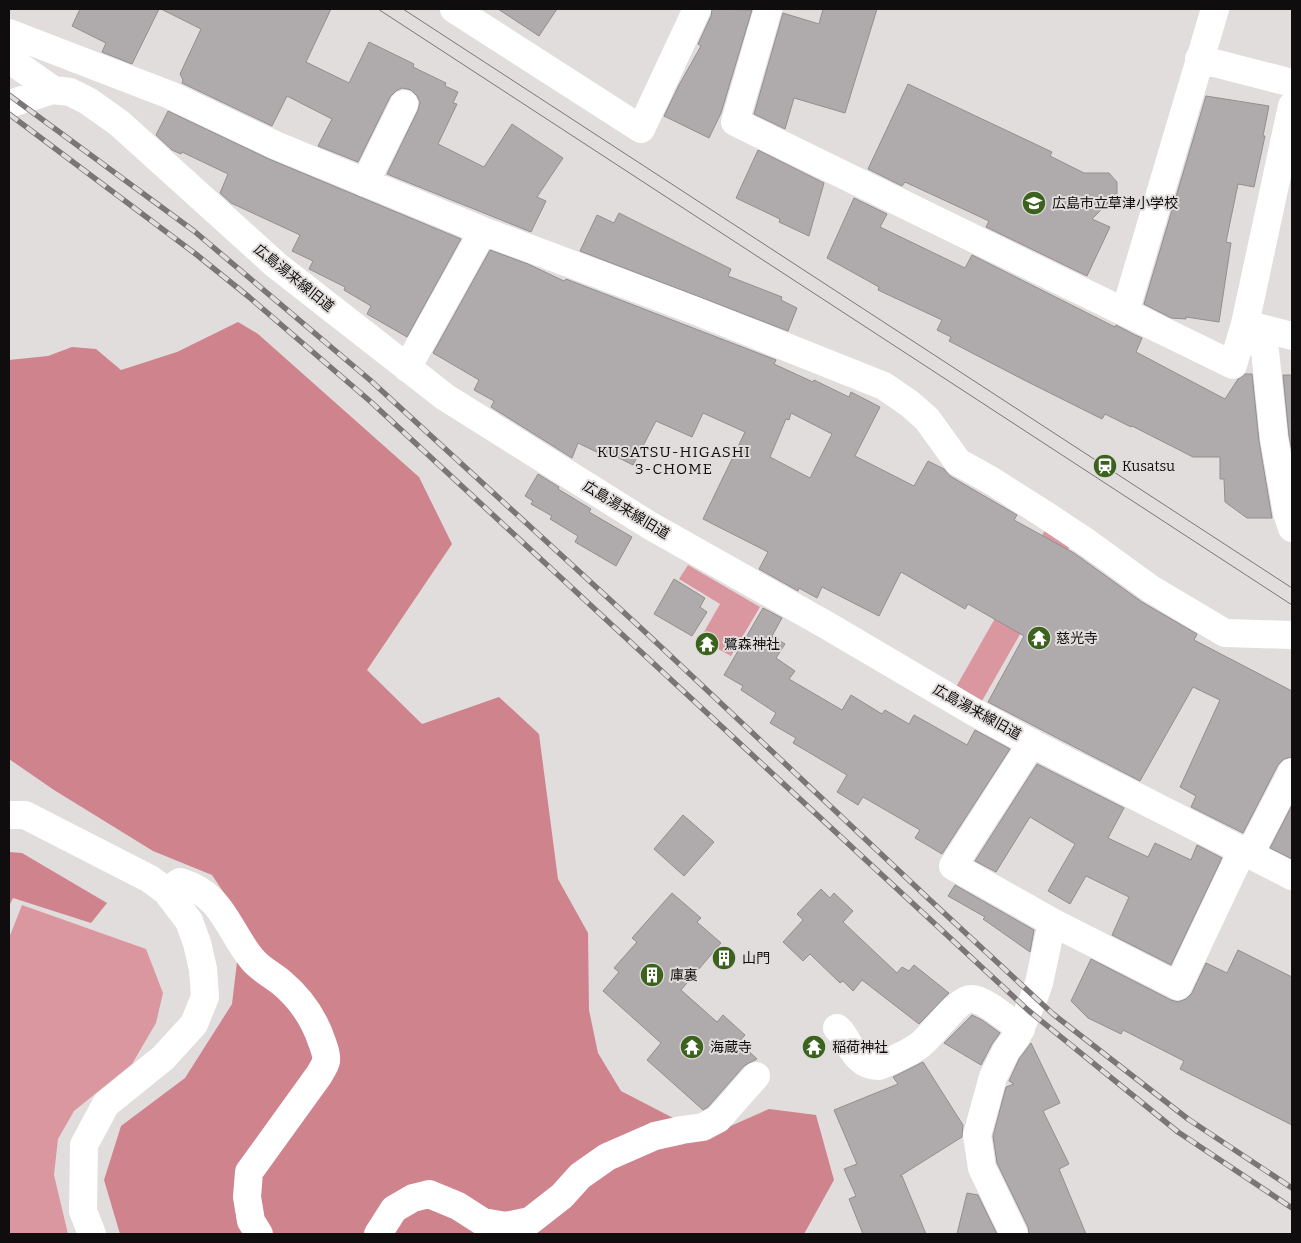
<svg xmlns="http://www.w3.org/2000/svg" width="1301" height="1243" font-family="Bitter,'Noto Sans JP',serif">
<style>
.green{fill:#db97a0}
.forest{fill:#ce838d}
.building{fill:#afaaab;stroke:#938f8f;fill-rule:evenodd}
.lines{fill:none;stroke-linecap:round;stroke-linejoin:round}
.minor{stroke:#fff;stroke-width:28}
.tram{stroke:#7a7677;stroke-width:1}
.rail-casing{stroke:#7a7677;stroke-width:5.5}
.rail{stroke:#e2dddd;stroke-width:4;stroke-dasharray:11;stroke-linecap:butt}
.labels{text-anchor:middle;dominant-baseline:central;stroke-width:4;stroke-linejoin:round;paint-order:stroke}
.poi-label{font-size:14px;fill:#0f0d0e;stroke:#e2dddd;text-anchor:start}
.street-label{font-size:14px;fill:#0f0d0e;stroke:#e2dddd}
.neighbourhood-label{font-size:15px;letter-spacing:1px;fill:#0f0d0e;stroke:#e2dddd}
</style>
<rect width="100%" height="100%" fill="#e2dddd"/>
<path class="green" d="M1049 523 1073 541 982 701 956 687Z
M688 565 760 607 731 656 700 639 720 604 679 579Z
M22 905 146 949 163 993 156 1023 132 1064 74 1111 58 1139 54 1175 68 1234H9V938Z"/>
<path class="forest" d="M238 322 258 334 419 477 452 544 367 670 422 724 499 697 539 734 558 879 588 933 589 1010 598 1053 621 1091 708 1136 769 1109 816 1115 834 1180 804 1234H120L104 1180 121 1126 185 1078 232 1004 242 920 212 875 153 851 54 790 9 759V360L48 356 72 347 96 349 121 370 177 352Z
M9 852 22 853 107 903 91 923 13 898 9 906Z"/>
<path class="building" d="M80 9H159L132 64 102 52 106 43 72 26Z
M161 9H331L306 62 349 83 369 42 414 64 413 67 446 83 445 86 458 92 453 103 457 104 438 144 484 167 512 124 563 158 537 197 546 201 531 232 387 174 418 110 420 102 417 96 411 90 402 88 396 91 390 97 358 162 318 146 332 119 287 96 272 126 182 83 183 80 180 74 201 29Z
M498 9H557L539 36Z
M712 9 752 10 721 113 709 138 664 116 679 85 701 46 698 44 711 16Z
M823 9H877L845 113 794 98 785 129 754 114 783 13 819 24Z
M908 84 1052 152 1050 156 1084 173H1109L1117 182V194L1092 219 1110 227 1087 276 986 227 989 221 905 182 902 186 868 169Z
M1206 96 1269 106 1263 136H1265L1254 187 1238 184 1226 242 1231 243 1219 322 1186 317V319L1171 318 1144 304Z
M168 111 269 159 461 239 407 337 367 314 371 306 344 290 345 287 309 269 313 261 292 251 300 235 231 203 220 193 228 174 182 152 181 154 172 150 156 135Z
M758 150 824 183 809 236 779 222 780 219 736 198Z
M854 198 887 214 880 227 965 268 972 255 1115 327 1116 325 1135 335 1142 338 1136 352 1225 399 1238 379 1245 374H1252L1259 441 1272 518H1247L1225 502 1224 479H1220V457H1193L1132 426 1131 427 1105 414 1102 419 1024 380 949 341 951 337 937 330 942 320 878 290 879 287 827 258Z
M619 213 731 269 728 276 782 297 781 300 797 308 788 331 580 251 597 215 614 223Z
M490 250 528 264 564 281 566 279 776 360 774 364 813 382 814 380 849 397 851 392 880 407 855 456 914 486 928 461 944 469 950 476 1017 515 1014 520 1074 553 1142 602 1197 634 1194 640 1292 691V757L1284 759 1278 765 1243 833 1191 807 1196 796 1180 787 1220 700 1193 687 1140 781 988 702 1024 636 968 604 965 609 901 572 879 616 822 587 817 598 799 588 798 591 759 569 768 552 703 519 745 432 703 413 692 437 656 421 633 465 611 454 609 458 578 443 572 458 491 407 494 401 474 390 479 380 433 353ZM791 413 832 434 810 478 770 457 786 419 789 420Z
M1283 375H1292V452L1289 436Z
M538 474 559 487 558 489 591 509 589 512 632 537 616 566 575 542 578 536 550 519 552 516 531 504 533 501 525 496Z
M674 579 705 598 700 607 707 612 692 636 654 614Z
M763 608 782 618 772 636 785 644 776 658 795 671 789 679 842 710 851 695 882 714 885 710 909 724 914 715 967 745 975 730 1010 749 942 854 915 838 920 830 863 797 858 805 837 792 847 775 793 743 796 738 770 723 776 713 741 690 743 686 724 675Z
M1037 764 1124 808 1108 838 1148 857 1155 843 1191 860 1197 845 1222 858 1171 965 1112 935 1129 897 1086 876 1070 904 1048 891 1075 844 1030 817 996 872 975 861Z
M1292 805V859L1270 848Z
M683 815 714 842 684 876 654 849Z
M955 885 1034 930 1030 952 983 919 985 917 948 896Z
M821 889 830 898 834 893 853 911 843 922 897 973 902 967 909 971 914 965 949 993 919 1024 862 980 853 991 843 981 840 983 810 954 803 961 783 942 803 920 797 914Z
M672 893 701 918 697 922 721 943 681 990 717 1022 723 1015 745 1035 739 1042 757 1059 744 1066 708 1107 703 1110 647 1060 661 1043 603 991 619 972 614 968 637 942 632 938Z
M1238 950 1292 977V1125L1180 1069 1184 1061 1123 1030 1121 1034 1088 1018 1071 1001 1091 959 1171 1000 1178 1002 1186 999 1192 993 1206 963 1227 973Z
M972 1015 982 1020 1000 1033 992 1044 981 1065 944 1043Z
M1031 1043 1060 1103 1043 1111 1069 1164 1059 1169 1086 1234H1029L1028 1227 997 1163 993 1136 1006 1087 1014 1084 1009 1081 1019 1059Z
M923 1062 963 1125 962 1137 900 1176H902L926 1234H863L849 1199 856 1196 844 1169 857 1164 834 1110 898 1084 893 1077Z
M967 1193 978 1195 997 1234H957Z"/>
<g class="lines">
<path class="minor" d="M454 9 641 129 697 9
M768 9 735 122 1233 365 1245 324 1292 106
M9 33 170 95 275 145 483 231 696 311 884 386 910 404 927 419 958 462 992 481 1044 514 1089 544 1151 589 1225 633 1292 635
M9 59 53 90
M1199 59 1292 83
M9 104 53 90 70 92 88 101 119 123 276 265 445 397 649 525 828 626 974 712 1037 746 1292 876
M365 183 404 104
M1125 312 1215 9
M1292 336 1245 324 1265 351 1274 438 1287 513 1292 528
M407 368 483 231
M9 815H25L150 879 166 891 189 921 197 943 203 969 205 997 194 1024 163 1058 106 1104 84 1145 83 1211 92 1234
M1249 855 1292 772
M166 891 180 882C224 895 227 929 252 959 260 969 271 974 282 983 301 999 314 1018 322 1042 324 1048 327 1054 326 1061 325 1066 321 1071 319 1075L249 1172 247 1197 251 1221 259 1234
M1052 922 1178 986 1242 851
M837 1028 841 1032C851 1046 858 1067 879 1066 893 1060 908 1054 920 1045 933 1035 957 999 971 999 985 999 1009 1021 1021 1029
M378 1234 394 1209 413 1198 429 1194 458 1206 483 1222 506 1226 530 1221 562 1196 580 1176 607 1157 655 1136 682 1130 703 1127 718 1119 756 1076
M1014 1234 982 1168 977 1135 993 1077 1006 1051 1017 1036 1034 997 1039 983 1052 922 953 866 1032 743"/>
<path class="tram" d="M378 9 1292 605
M403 9 1292 588"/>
<g class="rail-casing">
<path id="rail" d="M9 95 194 231 370 380 643 630 930 900 1053 1014 1188 1119 1292 1188
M9 114 197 255 249 297 371 402 1029 1011 1178 1132 1292 1208"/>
</g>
<use href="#rail" class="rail"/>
</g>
<defs>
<g id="school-disc" transform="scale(1.25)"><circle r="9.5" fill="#3c631e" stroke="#e2dddd"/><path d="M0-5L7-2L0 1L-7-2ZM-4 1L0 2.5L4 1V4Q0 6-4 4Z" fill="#fff"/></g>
<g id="station-disc" transform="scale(1.25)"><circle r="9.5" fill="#3c631e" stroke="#e2dddd"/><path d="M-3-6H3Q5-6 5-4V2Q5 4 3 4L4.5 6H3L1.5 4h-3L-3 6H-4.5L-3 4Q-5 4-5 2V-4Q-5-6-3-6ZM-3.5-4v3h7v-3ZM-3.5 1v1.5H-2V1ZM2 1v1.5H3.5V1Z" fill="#fff"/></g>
<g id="temple-disc" transform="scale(1.25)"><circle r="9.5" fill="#3c631e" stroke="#e2dddd"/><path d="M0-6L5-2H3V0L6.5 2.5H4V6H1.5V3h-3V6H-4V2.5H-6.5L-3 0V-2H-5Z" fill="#fff"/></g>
<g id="building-disc" transform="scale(1.25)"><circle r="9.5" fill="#3c631e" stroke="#e2dddd"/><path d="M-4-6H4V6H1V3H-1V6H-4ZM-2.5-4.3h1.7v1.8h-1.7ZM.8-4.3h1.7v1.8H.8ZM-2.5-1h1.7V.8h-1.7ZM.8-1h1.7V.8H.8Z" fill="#fff"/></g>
</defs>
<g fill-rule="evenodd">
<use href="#school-disc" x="1034" y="203"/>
<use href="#station-disc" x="1105" y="466"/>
<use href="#temple-disc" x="1039" y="638"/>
<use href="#temple-disc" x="707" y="644"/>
<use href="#building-disc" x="724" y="958"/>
<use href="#building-disc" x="652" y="975"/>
<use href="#temple-disc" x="692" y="1047"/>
<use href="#temple-disc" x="814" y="1047"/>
</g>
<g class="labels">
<g class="poi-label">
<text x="1052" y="203">広島市立草津小学校</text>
<text x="1122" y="466">Kusatsu</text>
<text x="1056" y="638">慈光寺</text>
<text x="724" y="644">鷺森神社</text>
<text x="742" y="958">山門</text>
<text x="670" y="975">庫裏</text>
<text x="710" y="1047">海蔵寺</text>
<text x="832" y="1047">稲荷神社</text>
</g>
<g class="street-label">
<text transform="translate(294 278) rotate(39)">広島湯来線旧道</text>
<text transform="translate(626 510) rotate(31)">広島湯来線旧道</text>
<text transform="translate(977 712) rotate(29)">広島湯来線旧道</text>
</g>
<g class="neighbourhood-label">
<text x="674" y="452">KUSATSU-HIGASHI<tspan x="674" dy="17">3-CHOME</tspan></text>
</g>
</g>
<rect width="1301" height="1243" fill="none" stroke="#0f0d0e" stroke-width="20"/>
</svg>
